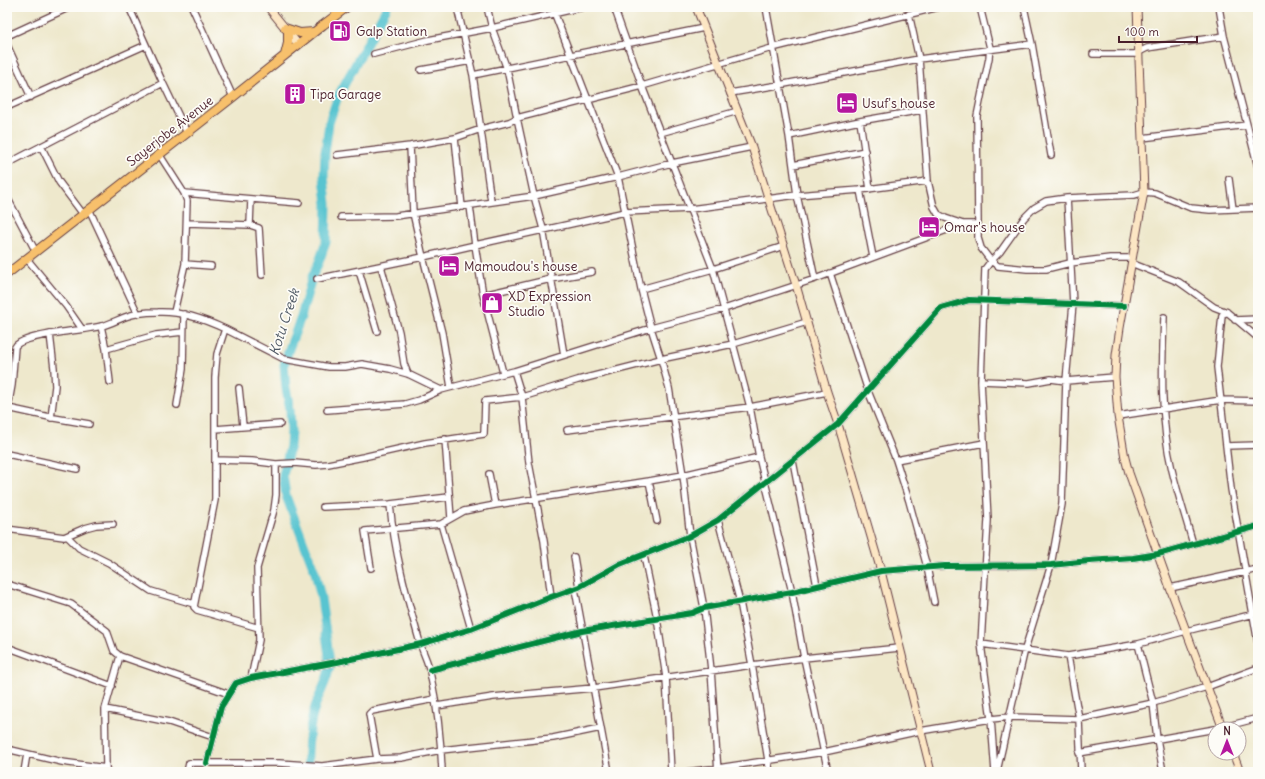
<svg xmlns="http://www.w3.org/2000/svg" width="1265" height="779" font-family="Delius,sans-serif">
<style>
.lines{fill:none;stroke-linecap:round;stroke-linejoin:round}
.stream{stroke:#58c4d0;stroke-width:1.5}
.river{stroke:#58c4d0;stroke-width:9}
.street-casing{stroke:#633d43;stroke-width:8}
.secondary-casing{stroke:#633d43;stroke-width:9}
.primary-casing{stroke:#633d43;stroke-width:10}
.street{stroke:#fff;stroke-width:5.5}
.secondary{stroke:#fce6c4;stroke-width:7}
.primary{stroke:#f7c06c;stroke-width:8}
.cycleway-casing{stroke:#fdfcf7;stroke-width:8}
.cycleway{stroke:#00873e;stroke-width:6}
.labels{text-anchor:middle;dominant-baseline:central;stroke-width:3.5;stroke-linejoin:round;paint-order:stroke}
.poi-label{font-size:13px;fill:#4a1f2b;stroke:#fdfcf7;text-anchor:start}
.street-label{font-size:13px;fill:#4a1f2b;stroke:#fdfcf7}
.water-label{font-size:14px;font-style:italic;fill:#4f5965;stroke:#fdfcf7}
</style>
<rect width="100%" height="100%" fill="#fdfcf7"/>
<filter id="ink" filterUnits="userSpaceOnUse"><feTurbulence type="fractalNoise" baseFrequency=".025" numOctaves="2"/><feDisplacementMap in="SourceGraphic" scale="8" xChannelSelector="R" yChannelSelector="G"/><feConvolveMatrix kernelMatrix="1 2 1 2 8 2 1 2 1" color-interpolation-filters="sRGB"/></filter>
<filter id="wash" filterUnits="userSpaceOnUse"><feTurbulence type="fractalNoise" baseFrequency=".012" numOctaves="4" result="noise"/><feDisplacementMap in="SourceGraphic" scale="16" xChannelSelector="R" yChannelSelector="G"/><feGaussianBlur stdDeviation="0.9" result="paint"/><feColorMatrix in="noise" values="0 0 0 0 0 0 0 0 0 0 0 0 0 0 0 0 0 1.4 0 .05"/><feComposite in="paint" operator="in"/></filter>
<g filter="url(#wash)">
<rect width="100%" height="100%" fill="#eee8cc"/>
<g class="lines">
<path class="stream" d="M285 11 290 7"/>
<path class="river" d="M308 772C307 753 309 725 315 707 320 692 329 679 330 663L321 598 315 572 286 496 283 475 290 446 291 431 290 409 286 388 284 365 289 349 301 317 312 277 319 262 326 242 327 204 324 177 325 153 329 123 338 96 387 7"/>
</g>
</g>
<g filter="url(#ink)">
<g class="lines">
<g class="street-casing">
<path id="street" d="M129 7 163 83 187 133
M192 7 233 97
M457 7 473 75 491 201
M487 7 492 28 507 69 517 118 534 196 543 229 564 355
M552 7 618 177 641 289 651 328 661 359 669 388 683 475 690 536 704 608 711 670 718 772
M614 7 642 86 713 269 750 407 759 457 792 592 804 658 828 772
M766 7 789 136 797 195 815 279
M980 7 990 48 989 58 977 116 978 224V238L981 248 991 261 998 266 1027 269H1046L1070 263 1110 258H1132
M1024 7 1032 44 1051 155
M1219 7 1224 36 1258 167
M458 10 469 7
M909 14 919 59 928 181 934 207 938 214 945 218 963 224H978
M7 36 70 7
M7 45 31 97
M374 54 428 40 492 28 583 7
M1093 54H1135L1147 48 1224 36
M421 70 471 61
M473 75 704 28
M730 93 779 85 919 59 1032 44
M7 107 146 45
M860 121 870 189
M660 133 738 111
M789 136 860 121 922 110
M455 138 462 207
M1142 138 1247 125
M41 146 59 182 83 214
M410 146 413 213 423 257 442 333 451 387
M159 154 184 193 187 201 185 264 174 312
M337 155 410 146 455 138 481 129 509 122 517 118 642 86 772 48 939 7
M7 164 163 83
M793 165 865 151
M1229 179 1233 209
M860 190 873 257
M184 193 299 203
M7 197 36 252
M470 206 475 245 483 295 503 373
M89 209 138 314
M341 217 396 216 534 196 618 177 672 163 752 147
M187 223 250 225 259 228 262 275
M250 225 251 199
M27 259 66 306 82 329
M1131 263 1179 282 1214 307 1227 312 1258 338
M185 264 211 266
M381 266 399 332 404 364 408 374
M359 271 377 331
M830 273 868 391 896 460 909 501 927 567 934 602
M317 279 423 257 475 245 625 212 690 209 797 195 860 190 928 181
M641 289 713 269 784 246
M483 295 551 279 592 272
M1227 312 1222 315 1217 367 1231 489 1258 643
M1164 317C1162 367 1160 420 1172 470 1178 495 1186 519 1193 544
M1235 320 1258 319
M101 326 106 349 110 382
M225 329 284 359 329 367H345L362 364 390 369 408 374 441 390
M50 334 54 368 55 386 51 418
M106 349 156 335 183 332
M514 371 522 397 529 463 544 541 551 597
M981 381 1029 383 1051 379 1066 381 1115 377
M239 388 243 426
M177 405 183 369 184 314
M8 408 54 418 89 424
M327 410 405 404 419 400 441 390 514 371 651 328 724 309 815 279 963 224
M7 413 12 385 15 347C19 338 52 334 63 332 76 330 89 329 102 326 110 324 117 320 125 317 135 313 147 312 158 312 182 311 204 319 225 329L217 354 215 377V500L194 607 197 610 259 628
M1118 416 1221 400 1258 401
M215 429 280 424
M567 430 750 407 827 392
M445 439 451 518
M1226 446 1258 445
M7 454 77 469
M215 460 252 461 276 464V495L274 510 257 568 259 640 251 678
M896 460 984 443
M793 461 817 586
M276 464 294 463 316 465 328 464 363 457 425 443 484 434 485 401 522 397 578 380 661 359 733 344 807 322
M489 474 495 505
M649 481 657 521
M390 504C394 551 407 598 420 643 423 653 428 662 430 672 437 705 441 738 442 772
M323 507 390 504 449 497
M7 529 64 537 85 528 96 525 113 524
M67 536 79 548 109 563 151 591 194 604
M644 556 657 618 666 677 671 772
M574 557 579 587
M371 568 365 531 441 524
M7 584 71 604 107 631 114 651 120 656 229 694
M1170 588 1258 569
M575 589 609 772
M471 629 441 524 464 511 495 505 649 481 683 475 759 457
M981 644 1068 656 1138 644 1186 631 1258 613
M1138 644 1153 703 1157 739 1163 772
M7 647 112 686
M1068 656 1079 719 1081 772
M430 670 582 631 692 613 704 608 792 592 881 571 945 566 1051 565 1089 561 1133 558 1158 554 1258 526
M437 706 493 697 594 688 752 665 740 602 718 520
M105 709 169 722 213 737
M1220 728 1258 718
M7 749 62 762 106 768 108 772
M1079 753 1215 729
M377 759 369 714 372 711 435 699
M207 763 221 707 236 683 251 678 337 662 421 644 471 629 551 597 579 587 620 564 690 536 718 520 838 424 941 308 969 300 1124 306
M316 766 317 772
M106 768 105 709 120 656
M997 771 1025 649 1051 565 1062 504 1066 381 1073 304 1067 198
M24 772 27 754
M187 772 189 763H279L322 766 377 759 401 758 441 750 553 738 601 728
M686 772 718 768 824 752 920 731 991 719 1010 717 1079 719 1153 703 1207 687 1258 668
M770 772 752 665 804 658 899 648
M995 772 991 719 981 644 988 520 981 381 985 269 991 261 1000 252 1024 218 1034 208 1046 201 1067 198 1134 195 1144 192 1155 193 1191 208 1210 210 1258 208"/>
</g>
<g class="secondary-casing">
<path id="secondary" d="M268 7 298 44
M696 7 752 147 796 285 827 392 838 424 881 571 931 772
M1137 7 1144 192 1120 328 1116 355 1115 377 1118 416 1125 458 1129 473 1170 588 1223 729
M1233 753 1240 772"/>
</g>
<g class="primary-casing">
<path id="primary" d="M285 28 300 33 313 32
M285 55 288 43V32
M7 274 233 97 323 25 347 7"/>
</g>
<use href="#street" class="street"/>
<use href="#secondary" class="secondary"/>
<use href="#primary" class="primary"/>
<g class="cycleway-casing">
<path id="cycleway" d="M430 670 582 631 692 613 704 608 792 592 881 571 945 566 1051 565 1089 561 1133 558 1158 554 1258 526
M207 763 221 707 236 683 251 678 337 662 421 644 471 629 551 597 579 587 620 564 690 536 718 520 838 424 941 308 969 300 1124 306"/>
</g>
<use href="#cycleway" class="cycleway"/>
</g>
</g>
<defs>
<g id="fuel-square" transform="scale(1.15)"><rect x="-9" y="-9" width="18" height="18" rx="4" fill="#b5179e" stroke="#fdfcf7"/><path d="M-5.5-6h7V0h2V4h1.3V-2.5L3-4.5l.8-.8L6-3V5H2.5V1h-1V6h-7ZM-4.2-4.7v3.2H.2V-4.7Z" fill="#fff"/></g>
<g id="building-square" transform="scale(1.15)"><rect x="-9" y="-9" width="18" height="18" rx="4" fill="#b5179e" stroke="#fdfcf7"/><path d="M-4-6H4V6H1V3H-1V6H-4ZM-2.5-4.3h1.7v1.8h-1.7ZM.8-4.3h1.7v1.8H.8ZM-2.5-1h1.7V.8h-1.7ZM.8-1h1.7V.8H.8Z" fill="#fff"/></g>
<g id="hotel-square" transform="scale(1.15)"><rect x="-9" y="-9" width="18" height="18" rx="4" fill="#b5179e" stroke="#fdfcf7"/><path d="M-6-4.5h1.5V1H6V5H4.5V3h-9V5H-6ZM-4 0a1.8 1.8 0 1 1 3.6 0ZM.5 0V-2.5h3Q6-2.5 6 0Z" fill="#fff"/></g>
<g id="shop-square" transform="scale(1.15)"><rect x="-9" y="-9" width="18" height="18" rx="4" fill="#b5179e" stroke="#fdfcf7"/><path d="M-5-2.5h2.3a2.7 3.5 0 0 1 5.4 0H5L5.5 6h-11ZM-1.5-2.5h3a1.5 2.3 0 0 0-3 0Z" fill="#fff"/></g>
</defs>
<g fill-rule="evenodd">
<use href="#fuel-square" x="340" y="31"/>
<use href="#building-square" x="295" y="94"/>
<use href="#hotel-square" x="847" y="103"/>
<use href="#hotel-square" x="929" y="227"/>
<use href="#hotel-square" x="449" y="266"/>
<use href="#shop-square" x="492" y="303"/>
</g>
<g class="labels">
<g class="poi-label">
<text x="356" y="31">Galp Station</text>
<text x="310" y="94">Tipa Garage</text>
<text x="862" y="103">Usuf's house</text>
<text x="944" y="227">Omar's house</text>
<text x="464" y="266">Mamoudou's house</text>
<text x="508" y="296">XD Expression<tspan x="508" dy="15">Studio</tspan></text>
</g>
<g class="street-label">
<text transform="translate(170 131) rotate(-38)">Sayerjobe Avenue</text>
</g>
<g class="water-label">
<text transform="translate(284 322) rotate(-72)">Kotu Creek</text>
</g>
</g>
<rect width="1265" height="779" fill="none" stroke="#fdfcf7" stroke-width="24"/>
<g transform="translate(1227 741)"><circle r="19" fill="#fdfcf7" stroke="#b5a4a5"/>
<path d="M0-3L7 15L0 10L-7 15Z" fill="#b5179e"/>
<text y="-6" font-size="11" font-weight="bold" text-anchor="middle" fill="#4a1f2b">N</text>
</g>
<path d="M1119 36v6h78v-6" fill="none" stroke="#4a1f2b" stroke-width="2"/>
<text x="1125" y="36" font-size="12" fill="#4a1f2b" stroke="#fdfcf7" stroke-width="3" paint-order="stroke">100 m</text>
</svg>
